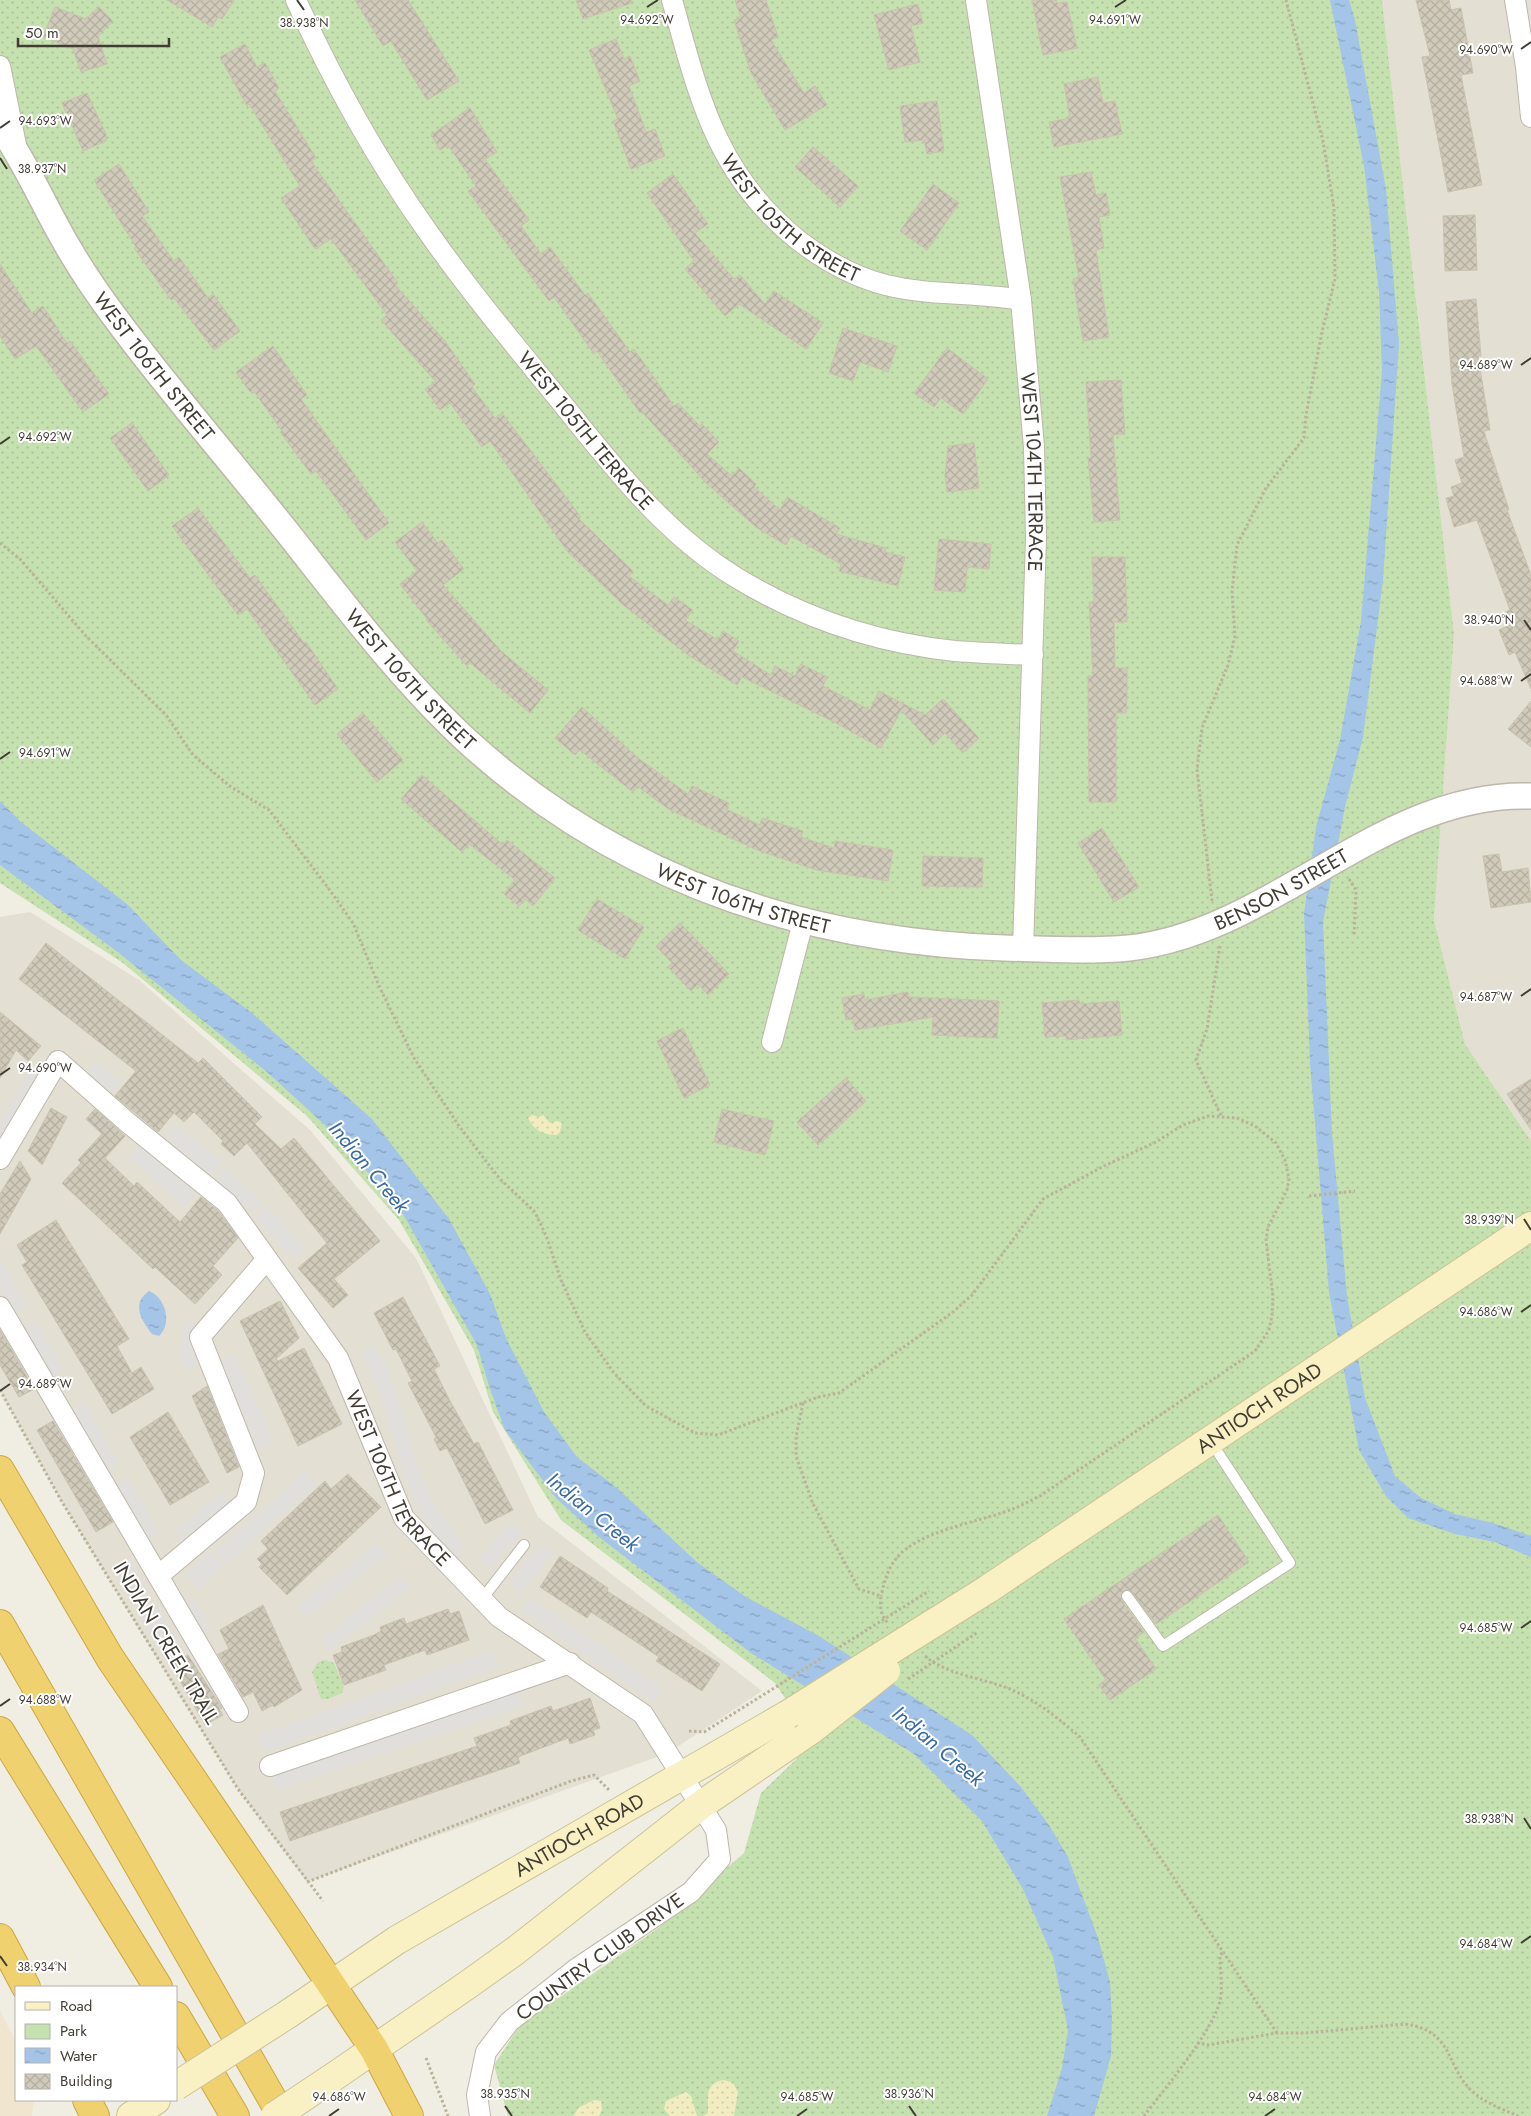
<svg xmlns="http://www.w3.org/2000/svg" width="1531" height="2116" font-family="Jost,sans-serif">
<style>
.residential{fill:#e3dfd2}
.commercial{fill:#f0e6cf}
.green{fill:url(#green-dots)}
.sand{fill:url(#sand-dots)}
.parking{fill:#e1dfdb}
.water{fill:url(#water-ripples)}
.building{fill:url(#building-cross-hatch);stroke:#cac2ae}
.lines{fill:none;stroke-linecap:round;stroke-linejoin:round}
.service-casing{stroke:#bdb8aa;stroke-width:12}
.minor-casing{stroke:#bdb8aa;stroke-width:22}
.tertiary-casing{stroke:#bdb8aa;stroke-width:28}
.secondary-casing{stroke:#cbc396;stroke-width:30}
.motorway-casing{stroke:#cda740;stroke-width:30}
.path{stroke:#bab29a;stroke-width:3;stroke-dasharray:2.5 2.5;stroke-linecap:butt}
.service{stroke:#fff;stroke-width:10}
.minor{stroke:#fff;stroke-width:20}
.tertiary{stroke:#fff;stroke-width:25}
.secondary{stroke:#f9f1c4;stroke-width:28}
.motorway{stroke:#efd16f;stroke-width:28}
.secondary-bridge-casing{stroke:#cbc396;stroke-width:30;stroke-linecap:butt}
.path-bridge{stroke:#bab29a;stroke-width:3;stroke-dasharray:2.5 2.5;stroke-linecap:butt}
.secondary-bridge{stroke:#f9f1c4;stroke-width:28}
.ticks{fill:none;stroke:#413d34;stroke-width:2}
.labels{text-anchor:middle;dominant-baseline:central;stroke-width:4;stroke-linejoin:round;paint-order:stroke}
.street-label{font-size:20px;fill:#413d34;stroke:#fff}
.water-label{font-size:21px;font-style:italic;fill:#396ba1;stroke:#fff}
.ticks-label{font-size:12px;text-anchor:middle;fill:#413d34;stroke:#fff;stroke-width:4;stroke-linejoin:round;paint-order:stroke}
</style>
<defs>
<pattern id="green-dots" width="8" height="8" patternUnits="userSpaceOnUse" patternTransform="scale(1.25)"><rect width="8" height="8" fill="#c5e1af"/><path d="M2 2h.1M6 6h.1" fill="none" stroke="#aac297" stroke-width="1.8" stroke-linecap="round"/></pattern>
<pattern id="sand-dots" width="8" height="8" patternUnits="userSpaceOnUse" patternTransform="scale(1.25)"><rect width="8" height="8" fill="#f2ecc1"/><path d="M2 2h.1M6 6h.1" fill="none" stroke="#d1cba6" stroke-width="1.8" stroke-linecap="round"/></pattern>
<pattern id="water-ripples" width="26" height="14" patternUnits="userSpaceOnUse" patternTransform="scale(1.25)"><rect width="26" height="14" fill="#a4c5e8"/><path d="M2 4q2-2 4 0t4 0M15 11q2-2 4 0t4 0" fill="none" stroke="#87a1bd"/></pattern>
<pattern id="building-cross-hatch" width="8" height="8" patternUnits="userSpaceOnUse" patternTransform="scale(1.25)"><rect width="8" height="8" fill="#d0caba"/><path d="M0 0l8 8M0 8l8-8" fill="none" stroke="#b4aea0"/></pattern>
</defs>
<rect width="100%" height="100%" fill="#f0ede3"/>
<path class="residential" d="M1382 0H1531V1141L1465 1044 1434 920 1454 634Z
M30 912 139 980 310 1130 416 1258 538 1517 762 1691 668 1753 307 1882 238 1789 172 1683 62 1502 0 1390V917Z"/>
<path class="commercial" d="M0 2011 16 2042V2100H34L32 2116H0Z"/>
<path class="green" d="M0 0H1382L1454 634 1434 920 1465 1044 1531 1141V2116H508L494 2065 520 2025 657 1929 744 1853 761 1793 814 1742 775 1683 561 1520 493 1412 474 1350 399 1220 307 1116 123 963 0 883Z
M325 1660 334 1663 344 1687 342 1693 328 1699H321L312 1672 318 1662Z"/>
<path class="sand" d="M532 1115 539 1117 543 1115 550 1123 557 1121 562 1123 560 1132 557 1135C544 1135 534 1131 528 1118Z
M724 2080 733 2083 738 2092 734 2116H703L708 2113C708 2096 705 2083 724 2080Z
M686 2092 691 2096 697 2116H670L664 2109 666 2101Z
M594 2100 601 2101 602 2110 599 2116H574L578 2108Z"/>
<path class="parking" d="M95 1062 120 1081 110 1093 85 1073Z
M31 1068 45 1076 0 1153V1122Z
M178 1126 222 1162 211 1175 165 1137Z
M140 1144 196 1194 184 1206 128 1157Z
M224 1167 264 1202 253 1214 213 1179Z
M267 1205 306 1248 294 1260 255 1218Z
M0 1259 26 1305 14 1313 0 1290Z
M184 1320 195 1325 199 1364 185 1371 180 1358Z
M35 1321 64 1369 50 1378 22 1328Z
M374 1345 385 1363 399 1401 421 1478 435 1504 464 1546 454 1557 435 1534 417 1507 405 1479 379 1389 361 1351Z
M234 1354 275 1443 259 1450 219 1360Z
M85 1403 119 1463 104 1472 70 1412Z
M305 1472 316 1485 228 1563 216 1550Z
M128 1478 159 1533 144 1542 112 1485Z
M221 1492 233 1506 187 1546 174 1531Z
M511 1522 523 1532 490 1568 478 1558Z
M378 1542 388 1555 307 1617 297 1605Z
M540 1544 553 1553 522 1592 509 1582Z
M210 1551 224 1565 199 1589 185 1575Z
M130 1558 146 1586 129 1595 113 1568Z
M400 1576 410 1588 331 1651 321 1639Z
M530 1598 609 1650 663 1690 654 1703 521 1611Z
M196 1601 211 1628 199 1635 182 1608Z
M155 1602 179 1643 162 1653 138 1612Z
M493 1650 500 1667 264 1752 259 1735Z
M517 1687 522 1706 277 1790 271 1775Z"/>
<path class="water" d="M1330 0H1349L1355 20 1386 189 1399 344 1383 580 1363 737 1345 807 1323 922 1332 1133 1347 1296 1365 1398 1395 1476 1421 1498 1455 1514 1493 1523 1531 1536V1557L1495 1542 1455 1534 1408 1518 1386 1496 1359 1450 1329 1292 1310 1063 1304 913 1316 827 1340 740 1361 621 1382 371 1379 292 1364 166Z
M0 801 21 822 127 904 181 960 252 1013 372 1119 449 1219 490 1294 506 1338 544 1412 577 1457 617 1488 698 1563 746 1597 819 1636 972 1735 1021 1787 1049 1825 1068 1857 1098 1938 1110 1982 1112 2020 1111 2056 1094 2116H1047L1062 2068 1068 2030 1053 1957 1023 1889 982 1821 914 1754 751 1653 599 1537 556 1498 505 1430 489 1386 477 1345 399 1207 324 1124 267 1072 119 953 0 865Z
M149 1291C165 1297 173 1323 159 1336L152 1334C141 1320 131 1304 149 1291Z"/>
<path class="building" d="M167 0H234L222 19 218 17 212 27Z
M355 0H408L459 81 427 100 391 41 383 46Z
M576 0H631L632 3 583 19Z
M735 0H766L778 37 771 40 804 93 815 86 827 105 785 130 751 73 734 20 741 18Z
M1032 0H1056L1057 3 1067 2 1077 48 1043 55Z
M1416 0H1449L1451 10 1461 8 1473 73 1461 75 1482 185 1448 192 1422 57 1430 56Z
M918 4 923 23 911 26 920 62 889 70 874 15Z
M55 7 86 19 99 7 113 21 98 36 107 64 81 72 73 49 43 37Z
M616 39 624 59 630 56 640 81 629 86 646 132 655 129 665 156 631 169 613 121 618 119 589 50Z
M245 44 257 67 265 63 279 88 275 91 316 158 311 161 398 283 395 285 445 341 475 384 472 387 495 418 502 413 581 517 579 519 633 571 629 576 668 605 674 597 693 610 685 620 718 640 723 631 739 641 733 651 771 675 775 666 795 676 801 664 827 677 823 686 870 710 879 691 925 715 943 699 979 738 963 753 945 733 933 745 901 710 881 748 834 722 742 677 737 685 688 655 622 604 567 551 490 441 482 447 450 403 440 410 425 389 436 382 381 320 387 315 331 239 315 249 281 198 300 186 249 104 247 106 220 57Z
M1098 77 1103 103 1115 101 1122 134 1054 147 1049 122 1070 118 1064 84Z
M87 93 106 134V141L83 151 62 103Z
M937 101 944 151 927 154 924 140 905 142 900 106Z
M470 108 497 152 485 159 529 220 521 226 541 254 550 247 585 295 588 293 630 352 634 349 674 406 678 403 700 426 702 424 719 442 707 454 732 476 739 468 756 484 754 487 780 510 787 497 840 528 836 534 886 548 885 552 905 557 898 586 839 571 841 564 791 536 786 545 757 528 706 483 642 412 640 413 597 351 594 354 554 297 549 301 468 191 476 186 448 145 440 150 431 135Z
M813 147 858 186 840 207 795 167Z
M119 164 149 212 142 216 174 261 179 257 208 298 213 294 240 331 214 350 174 298 171 300 134 248 136 247 94 180Z
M1091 172 1096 195 1106 193 1110 215 1099 217 1104 248 1096 250 1109 337 1083 341 1073 279 1079 278 1060 177Z
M673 174 708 224 695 233 734 279 740 275 765 304 774 291 823 323 806 349 739 304 725 316 685 269 694 261 647 193Z
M933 184 959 203 927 250 900 231Z
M1475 215 1477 270 1445 271 1443 216Z
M0 264 32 313 43 306 67 343 70 341 109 394 83 412 36 346 15 359 0 336Z
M1476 299 1481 356H1478L1490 430 1484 431 1509 510H1507L1531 575V689L1515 652 1509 655 1499 630 1510 625 1505 612 1510 610 1477 520 1454 527 1446 498 1454 496 1451 487 1462 483 1455 460 1464 457 1452 384 1446 302Z
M843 328 897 346 888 372 860 362 853 381 829 373Z
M273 346 307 395 301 399 389 523 366 540 316 471 311 474 280 432 282 431 253 390 250 392 236 372Z
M947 348 988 379 963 414 941 398 934 407 914 393Z
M1121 380 1125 434 1113 435 1120 520 1094 522 1088 458H1091L1086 382Z
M132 423 169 475 148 491 110 438Z
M974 443 979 488 947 492 945 475 948 446Z
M198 508 250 578 255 575 304 643 306 642 338 689 315 705 247 609 238 615 172 526Z
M422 522 438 543 442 540 464 569 443 585 501 651 548 690 530 713 470 663 467 666 426 620 427 619 400 584 417 571 395 542Z
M939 539 991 544 989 569 967 567 965 592 934 590Z
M1092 557H1125L1127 622H1114L1115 668H1127V696L1126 713H1116V802H1089L1088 676H1093L1089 602H1094Z
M1531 701V747L1508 729Z
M582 707 638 758 688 794 692 786 729 803 726 809 760 825 762 818 803 831 801 837 834 848 835 841 893 850 888 881 816 870 757 850 670 810 637 786 633 792 580 750 575 755 555 738Z
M363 713 403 760 377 782 337 734Z
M422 775 503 845 507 840 555 878 533 906 525 899 519 906 504 894 515 880 469 844 462 852 401 799Z
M1102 828 1139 887 1114 902 1078 843Z
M1499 854 1502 872 1528 868 1531 902 1491 908 1483 856Z
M923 856 983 858 982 887 922 886Z
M597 899 644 927 625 959 578 930Z
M680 923 729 974 708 995 698 984 691 991 668 967 672 963 656 946Z
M46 943 198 1063 203 1058 262 1117 255 1124 281 1149 294 1138 380 1241 334 1279 348 1295 333 1308 298 1268 327 1243 247 1143 234 1156 221 1144 223 1141 194 1112 184 1122 174 1113 158 1132 115 1096 136 1071 19 979Z
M908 992 909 997 999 1001 997 1038 932 1035 933 1017 855 1030 853 1019 846 1020 842 998 864 994 865 1000Z
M1079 1000 1080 1004 1119 1001 1122 1035 1066 1040V1036L1045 1037 1042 1003Z
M0 1012 41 1046 28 1061 16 1050 0 1078Z
M683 1028 710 1085 684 1098 657 1041Z
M846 1078 866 1101 818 1145 797 1122Z
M1531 1079V1130L1507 1094Z
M51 1108 67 1117 42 1165 28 1151Z
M95 1109 125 1136 105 1158 134 1186 137 1182 180 1222 201 1197 218 1211 238 1238 213 1266 222 1275 195 1304 155 1267 153 1269 62 1183 81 1163 78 1160 102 1134 86 1119Z
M722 1109 774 1121 765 1155 714 1142Z
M20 1161 31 1179 0 1234V1194Z
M56 1220 129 1339 117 1346 132 1373 141 1367 154 1389 112 1414 22 1265 27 1262 17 1245Z
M403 1297 440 1366 434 1369 449 1399 474 1444 478 1442 513 1510 485 1524 447 1448 440 1451 434 1439 436 1437 408 1383 412 1381 396 1349 393 1350 374 1313Z
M280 1301 299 1338 276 1359 278 1361 304 1348 342 1424 298 1446 240 1321Z
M0 1330 34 1389 19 1397 0 1365Z
M207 1386 239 1467 227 1473 192 1396Z
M168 1412 209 1482 170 1505 130 1437Z
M53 1421 113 1522 96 1532 37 1430Z
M348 1474 381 1507 287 1595 259 1567 262 1564 257 1559 268 1549 261 1541 325 1481 331 1489Z
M1218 1515 1249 1562 1156 1624 1132 1592 1127 1589 1123 1591 1121 1600 1144 1632 1135 1638 1156 1669 1110 1700 1099 1685 1106 1680 1064 1619Z
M560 1556 608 1588 607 1591 720 1664 702 1691 656 1661 659 1657 591 1612 587 1618 540 1587Z
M263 1605 302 1690 274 1707 273 1705 262 1711 253 1692 243 1697 218 1654 229 1649 220 1630Z
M448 1609 450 1614 459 1611 469 1640 427 1655 425 1650 384 1665 386 1670 344 1685 333 1655 342 1652 341 1647 374 1635 381 1631 380 1627 404 1618 406 1624Z
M188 1655 222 1708 219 1709 223 1715 205 1725 171 1665Z
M590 1698 600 1728 593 1730 595 1735 570 1744 568 1738 523 1755 518 1757 520 1763 290 1841 280 1812 477 1746 474 1738 511 1725 510 1721 551 1706 553 1711Z"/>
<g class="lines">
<g class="service-casing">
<path id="service" d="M1127 1596 1163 1646 1290 1563 1219 1454
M482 1599 524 1545"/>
</g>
<g class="minor-casing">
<g id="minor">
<path id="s1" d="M296 0C333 81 376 159 428 232 468 289 513 343 557 397 611 464 663 533 737 578 803 618 878 643 955 651 981 653 1007 654 1033 655"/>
<path id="s2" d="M672 0C699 97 716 174 798 240 824 260 854 277 886 285 930 296 976 292 1021 300"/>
<path id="s3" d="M976 0 1021 300 1034 447 1036 538 1023 949"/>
<path d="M1515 0 1526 67 1531 117"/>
<path d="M0 66 16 145"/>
<path d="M772 1042 803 922"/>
<path id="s4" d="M0 1159 58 1061 127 1122 227 1203 338 1358 404 1518 499 1617 643 1714 716 1830 720 1859 691 1892 576 1969 509 2022 486 2052 477 2095 480 2116"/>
<path d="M0 1307 238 1712"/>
<path d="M158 1576 246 1502 254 1473 200 1337 267 1259"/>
<path d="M270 1766 570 1663"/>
</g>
</g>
<g class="tertiary-casing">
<g id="tertiary">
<path id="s5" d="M0 126C28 166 46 211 71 252 84 274 99 296 114 316 164 384 219 447 271 512 334 590 393 672 466 740 618 879 801 941 1004 948 1045 949 1088 952 1129 948 1275 932 1381 791 1531 796"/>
</g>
</g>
<g class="secondary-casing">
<g id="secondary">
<path id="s6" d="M988 1589 1531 1226"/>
<path id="s7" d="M288 2014 397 1940 787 1715"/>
<path d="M329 2080 466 1986 515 1951 701 1805 811 1730"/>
<path d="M131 2116 156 2100"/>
</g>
</g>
<g class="motorway-casing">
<path id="motorway" d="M0 1470 110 1658 289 1921 374 2049 409 2116
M0 1624 282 2116
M0 1731 158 1987
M0 1938 26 1987
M176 2016 235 2116
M87 2100 95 2116"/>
</g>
<path class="path" d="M0 543 20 559 86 636 166 715 193 755 231 787 269 810 329 889 353 923 380 988 414 1058 459 1126 499 1178 535 1212 547 1238 561 1280 585 1332 614 1373 646 1406 695 1433 718 1435 818 1397 839 1393 953 1312 972 1295 1043 1199 1104 1166 1156 1142 1183 1125 1208 1116 1237 1118 1255 1126 1276 1143 1285 1160 1289 1179 1287 1190 1268 1227 1266 1240 1273 1297 1272 1316 1269 1330 1255 1351 1040 1496C1031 1500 1023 1505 1015 1508 982 1522 917 1530 895 1560 887 1571 884 1583 881 1596
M1349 879 1356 890 1354 936
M1212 901 1197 769 1202 728 1228 665 1235 636 1232 592 1237 545 1266 488 1304 438 1306 415 1322 332 1335 279 1334 208 1323 141 1286 0
M1220 946 1207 1029 1196 1060 1221 1116
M1309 1196 1355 1191
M0 1390 62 1502 238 1789 323 1901
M803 1403 796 1437V1456L813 1504 859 1589 881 1596C880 1607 880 1615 888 1623
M925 1656C947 1675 983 1678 1010 1689 1036 1700 1059 1719 1080 1737L1277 2033
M689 1731 704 1732 929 1591
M307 1882 571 1781 594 1775 609 1790
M1197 2043 1208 2045 1277 2033H1305L1405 2024C1455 2031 1445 2067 1473 2092 1486 2104 1503 2109 1518 2116
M426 2058 448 2116
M1144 2116C1165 2088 1211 2034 1220 2001 1223 1987 1220 1970 1220 1956L1223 1951"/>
<use href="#service" class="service"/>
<use href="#minor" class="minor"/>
<use href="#tertiary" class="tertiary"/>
<use href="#secondary" class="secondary"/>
<use href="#motorway" class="motorway"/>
<g class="secondary-bridge-casing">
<path id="secondary-bridge" d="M787 1715 988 1589
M811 1730 886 1671
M176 2086 288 2014
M275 2116 329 2080"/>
</g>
<path class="path-bridge" d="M908 1679 978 1632"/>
<use href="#secondary-bridge" class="secondary-bridge"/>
</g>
<path class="ticks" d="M297 0 304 10M647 7 658 0M1115 7 1126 0M1521 49 1531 42M0 128 10 121M0 158 7 169M1521 365 1531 358M0 444 10 437M1524 620 1531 630M1521 681 1531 674M0 759 10 752M1521 996 1531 989M0 1075 10 1068M1524 1219 1531 1230M1521 1312 1531 1305M0 1391 10 1384M1521 1628 1531 1621M0 1706 10 1699M1524 1818 1531 1829M1521 1943 1531 1936M0 1956 7 1966M505 2106 512 2116M909 2106 916 2116M329 2116 339 2109M797 2116 807 2109M1265 2116 1275 2109"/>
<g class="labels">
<g class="street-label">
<text stroke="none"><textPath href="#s2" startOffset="256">WEST 105TH STREET</textPath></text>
<text stroke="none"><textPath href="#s5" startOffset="286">WEST 106TH STREET</textPath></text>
<text stroke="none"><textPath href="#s1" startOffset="521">WEST 105TH TERRACE</textPath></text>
<text stroke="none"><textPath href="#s3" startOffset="476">WEST 104TH TERRACE</textPath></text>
<text stroke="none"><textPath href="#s5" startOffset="691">WEST 106TH STREET</textPath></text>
<text stroke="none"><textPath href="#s5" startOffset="1652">BENSON STREET</textPath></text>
<text stroke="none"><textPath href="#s5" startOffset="1096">WEST 106TH STREET</textPath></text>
<text stroke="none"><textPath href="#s6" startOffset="326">ANTIOCH ROAD</textPath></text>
<text stroke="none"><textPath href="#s4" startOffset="661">WEST 106TH TERRACE</textPath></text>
<text transform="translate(166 1643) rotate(59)">INDIAN CREEK TRAIL</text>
<text stroke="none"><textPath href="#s7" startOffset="342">ANTIOCH ROAD</textPath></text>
<text transform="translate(600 1957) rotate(-36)">COUNTRY CLUB DRIVE</text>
</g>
<g class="water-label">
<text transform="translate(369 1167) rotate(50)">Indian Creek</text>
<text transform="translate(593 1512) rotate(39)">Indian Creek</text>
<text transform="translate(938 1746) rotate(40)">Indian Creek</text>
</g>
</g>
<g class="ticks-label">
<text x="647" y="24">94.692°W</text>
<text x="1115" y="24">94.691°W</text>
<text x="304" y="27">38.938°N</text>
<text x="1486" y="54">94.690°W</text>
<text x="45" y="125">94.693°W</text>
<text x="42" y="173">38.937°N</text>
<text x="1486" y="369">94.689°W</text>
<text x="45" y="441">94.692°W</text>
<text x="1489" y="624">38.940°N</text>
<text x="1486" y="685">94.688°W</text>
<text x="45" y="757">94.691°W</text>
<text x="1486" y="1001">94.687°W</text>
<text x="45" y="1072">94.690°W</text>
<text x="1489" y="1224">38.939°N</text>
<text x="1486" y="1316">94.686°W</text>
<text x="45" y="1388">94.689°W</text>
<text x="1486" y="1632">94.685°W</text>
<text x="45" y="1704">94.688°W</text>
<text x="1489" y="1823">38.938°N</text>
<text x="1486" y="1948">94.684°W</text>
<text x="42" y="1971">38.934°N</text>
<text x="505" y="2098">38.935°N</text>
<text x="909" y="2098">38.936°N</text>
<text x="339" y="2101">94.686°W</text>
<text x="807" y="2101">94.685°W</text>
<text x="1275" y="2101">94.684°W</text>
</g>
<rect x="15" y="1986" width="162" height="115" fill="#ffffff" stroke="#b3b1ae"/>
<rect x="25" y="2002" width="25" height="8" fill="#f9f1c4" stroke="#b3b1ae"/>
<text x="60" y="2011" font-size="15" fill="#413d34">Road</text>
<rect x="25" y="2024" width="25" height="15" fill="#c5e1af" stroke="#b3b1ae"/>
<text x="60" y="2036" font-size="15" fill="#413d34">Park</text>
<rect x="25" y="2048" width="25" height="15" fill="url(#water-ripples)" stroke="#b3b1ae"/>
<text x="60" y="2061" font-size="15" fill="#413d34">Water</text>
<rect x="25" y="2074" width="25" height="15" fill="url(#building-cross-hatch)" stroke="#b3b1ae"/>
<text x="60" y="2086" font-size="15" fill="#413d34">Building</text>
<path d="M18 38v8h151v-8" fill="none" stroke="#413d34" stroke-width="2.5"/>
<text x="25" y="38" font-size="15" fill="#413d34" stroke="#ffffff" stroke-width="4" paint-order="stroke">50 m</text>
</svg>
